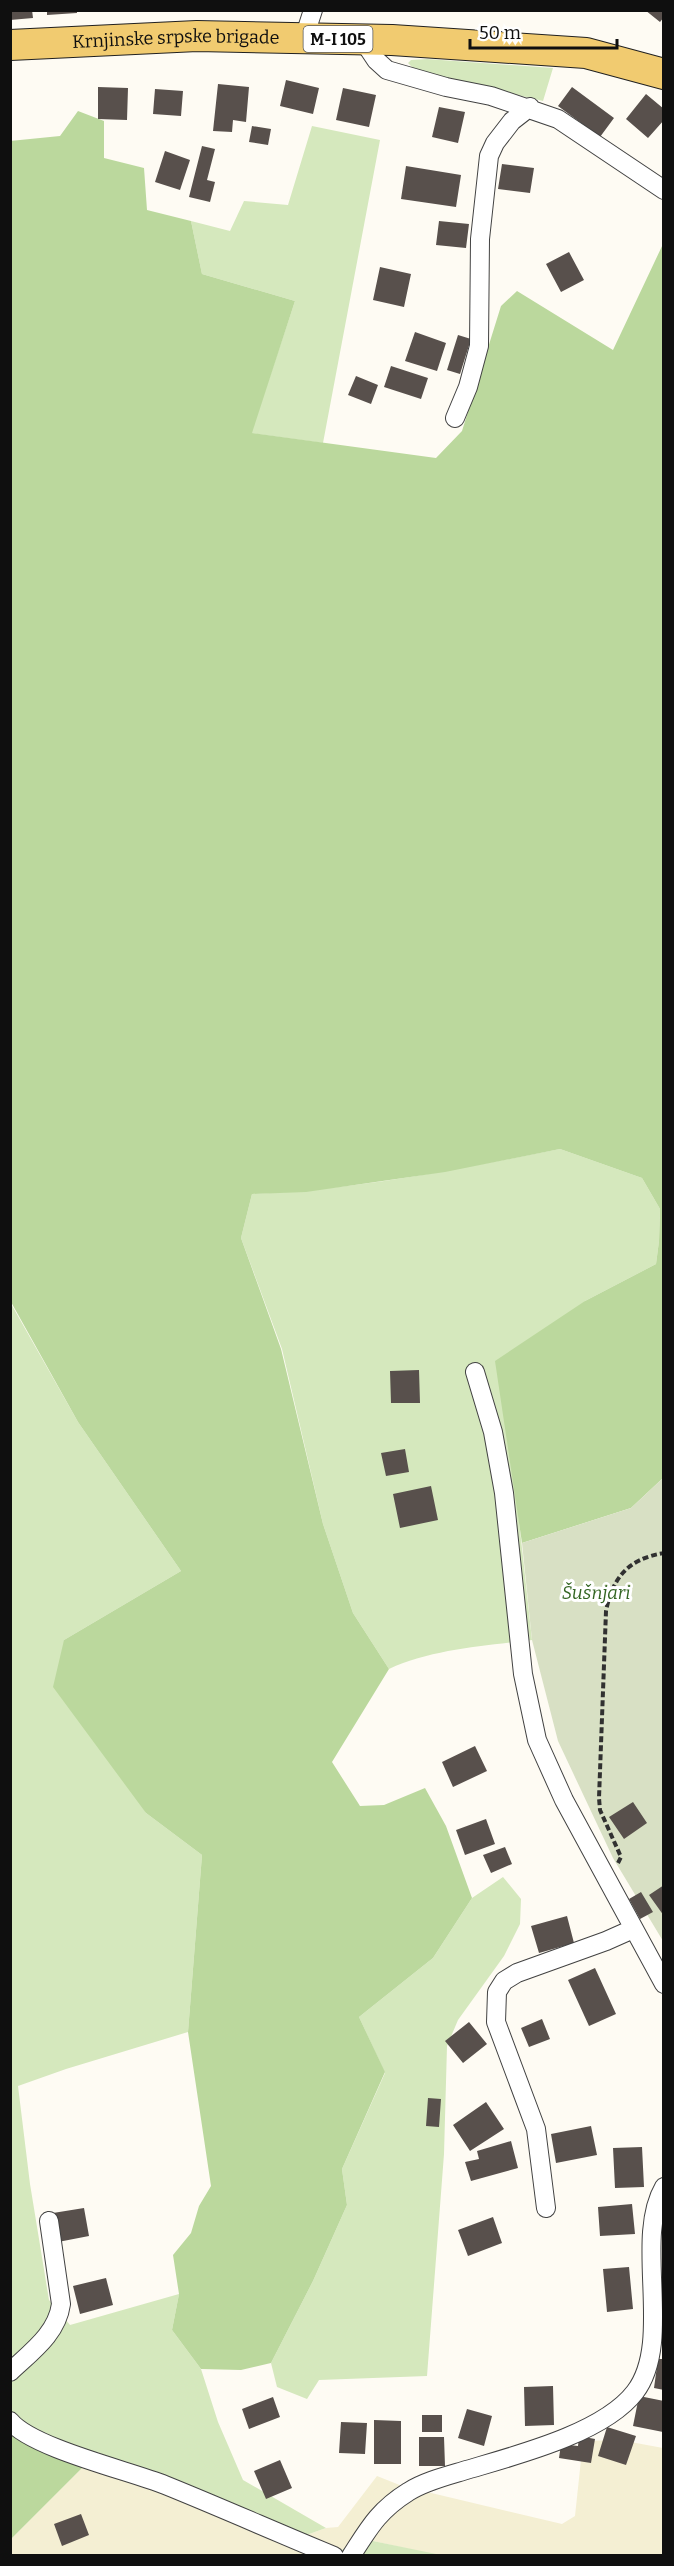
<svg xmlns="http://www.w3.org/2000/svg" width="674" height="2566" font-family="Bitter,serif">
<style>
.farmland{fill:#f4efd3}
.green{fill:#d5e8bd}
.forest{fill:#bbd89d}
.cemetery{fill:#d8e0c4}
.building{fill:#58504c}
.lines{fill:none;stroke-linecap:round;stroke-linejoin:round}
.minor-casing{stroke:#424242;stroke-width:20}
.primary-casing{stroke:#202020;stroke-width:32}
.path{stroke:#313131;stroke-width:4;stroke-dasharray:6 3;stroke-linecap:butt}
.minor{stroke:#fff;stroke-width:18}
.primary{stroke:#f1cb70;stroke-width:30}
.labels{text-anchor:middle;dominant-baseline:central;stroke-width:6;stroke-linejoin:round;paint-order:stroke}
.shield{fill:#fff;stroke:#575757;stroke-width:1.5}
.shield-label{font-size:16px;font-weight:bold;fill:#0f0f0f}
.street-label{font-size:18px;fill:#0f0f0f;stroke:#fff}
.park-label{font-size:18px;font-style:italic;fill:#336522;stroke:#fff}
</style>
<rect width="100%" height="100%" fill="#fefbf3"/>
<path class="farmland" d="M620 2440 663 2448V2555L441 2556 373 2541 354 2547 311 2556H11V2539L98 2452 200 2508 298 2538 326 2528 338 2527 377 2476 402 2486 562 2524 575 2516 583 2441Z"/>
<path class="green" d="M427 59 553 68 543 101 416 71 408 63 411 60Z
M312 126 380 140 323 443 251 433 295 301 202 274 191 221 230 231 244 201 288 205Z
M560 1149 642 1178 660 1209 659 1241 656 1264 585 1301 516 1493 532 1640C484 1646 433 1649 389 1669L353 1613 323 1524 282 1349 241 1238 252 1194C356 1190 458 1169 560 1149Z
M10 1302 78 1422 181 1571 64 1640 146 1813 202 1855 188 2032 66 2069 18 2086 30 2184 49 2300 70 2325 179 2294 172 2330 201 2369 218 2422 243 2480 326 2528 298 2538 200 2508 98 2452 11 2428Z
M503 1877 521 1899 520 1924 504 1956 458 2020 447 2046 444 2154 427 2376 319 2380 307 2399 277 2387 271 2363 313 2281 347 2205 342 2169 385 2073 359 2017 433 1958 472 1898Z
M373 2541 441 2555 311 2556 354 2547Z"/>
<path class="forest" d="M78 111 104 121V158L144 168 147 210 191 221 202 274 295 301 252 433 436 458 462 431 501 306 517 291 613 350 663 244V1478L631 1508 522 1543 495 1361 585 1301 656 1264 659 1241 660 1209 642 1178 560 1149 445 1172 306 1192 252 1194 241 1238 281 1349 323 1524 353 1613 389 1669 332 1762 360 1806 384 1805 425 1788 446 1826 472 1898 433 1958 359 2017 385 2072 342 2169 347 2205 313 2281 271 2363 241 2370 201 2369 172 2330 179 2294 173 2255 191 2233 199 2206 211 2186 188 2032 202 1855 146 1813 53 1687 64 1640 181 1571 78 1422 11 1302 10 141 60 136Z
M11 2428 98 2452 11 2539Z"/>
<path class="cemetery" d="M663 1478V1941L613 1858 558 1741 532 1640 522 1543 631 1508Z"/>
<path class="building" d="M10 10H32L33 18 10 20Z
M47 10H77V13L47 15Z
M645 10H664V17L660 22Z
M286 80 319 88 313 114 280 106Z
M218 84 249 87 246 122 233 120 232 132 213 131Z
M98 87 128 88 127 120 98 119Z
M572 87 614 118 600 137 558 106Z
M343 88 376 95 369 127 336 120Z
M155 89 183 91 181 116 153 114Z
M646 94 664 109V120L648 138 626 119Z
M439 107 465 112 458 143 432 137Z
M252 126 271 129 268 145 249 142Z
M202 146 215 149 207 180 215 182 210 202 189 197Z
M165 151 190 160 180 190 155 182Z
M502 164 534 168 530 193 498 189Z
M406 166 461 175 456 207 401 199Z
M439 221 469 224 466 248 436 245Z
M569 252 584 280 561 292 546 264Z
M380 267 411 274 404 307 373 300Z
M415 332 446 343 437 371 405 361Z
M458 335 471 339 460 374 447 370Z
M391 366 428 378 421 399 384 387Z
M356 376 378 385 371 404 348 395Z
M419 1370 420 1403H391L390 1371Z
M405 1449 409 1472 386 1476 381 1453Z
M431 1486 438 1520 400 1528 393 1494Z
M475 1746 487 1771 453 1787 442 1762Z
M633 1802 647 1823 624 1839 609 1817Z
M486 1819 495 1844 465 1855 456 1830Z
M505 1847 512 1864 491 1873 483 1855Z
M664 1885V1916L649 1895Z
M641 1892 653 1912 640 1919 629 1899Z
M567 1916 574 1943 539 1953 531 1926Z
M595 1968 616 2014 589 2026 568 1980Z
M542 2019 550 2039 529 2047 521 2028Z
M469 2022 487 2044 463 2063 445 2041Z
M428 2098 441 2099 439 2127 426 2126Z
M486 2102 504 2129 470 2151 453 2125Z
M591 2126 597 2155 556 2163 551 2134Z
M511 2141 518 2168 471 2181 465 2162 479 2159 477 2151Z
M642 2147 644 2187 615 2188 613 2148Z
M632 2204 635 2234 600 2236 598 2207Z
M84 2208 89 2236 58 2242 53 2213Z
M493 2217 502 2243 468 2256 458 2230Z
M629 2267 633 2309 607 2312 603 2269Z
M106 2278 113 2305 80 2314 73 2286Z
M659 2309H664V2333H660Z
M658 2359H664V2390L654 2388Z
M553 2386 554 2425 525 2426 524 2387Z
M639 2396 664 2401 663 2432 633 2426Z
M273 2397 280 2417 249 2429 242 2409Z
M467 2409 492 2416 484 2446 458 2438Z
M422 2415H442V2432H422Z
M374 2420 401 2421V2464H374Z
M341 2422 367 2423 365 2454 339 2453Z
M607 2427 636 2436 626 2465 598 2456Z
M579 2436 595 2439 591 2463 559 2458 561 2444 578 2446Z
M419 2437H444L445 2466H419Z
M280 2460 292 2488 266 2499 254 2471Z
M81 2514 89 2535 62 2546 54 2524Z"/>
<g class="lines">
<g class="minor-casing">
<path id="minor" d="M304 38 313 10
M367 40 368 48 376 60 387 70 446 87 491 96 558 119 664 190
M455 418 468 387 479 346 480 239 489 156 495 143 512 121 530 107
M475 1372 493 1432 504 1493 523 1674 537 1740 564 1800 664 1984
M546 2208 536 2129 496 2022 497 1992 504 1981 517 1973 606 1941 633 1929
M10 2372C31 2352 57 2334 61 2304L49 2221
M10 2421C32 2448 130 2471 165 2485 222 2508 278 2533 334 2556
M351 2556C369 2528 379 2510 408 2492 423 2482 446 2476 463 2471 513 2456 603 2434 635 2392 674 2341 633 2240 664 2187"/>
</g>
<g class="primary-casing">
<g id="primary">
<path id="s1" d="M10 45 197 36 392 40 586 53 664 74"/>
</g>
</g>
<path class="path" d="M618 1863 621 1857 600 1810 599 1798 606 1611C613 1577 628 1559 664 1553"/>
<use href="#minor" class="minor"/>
<use href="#primary" class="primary"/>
</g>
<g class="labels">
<rect class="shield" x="303.5" y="26" width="69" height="26" rx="4.5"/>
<g class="shield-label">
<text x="338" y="39">M-I 105</text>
</g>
<g class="street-label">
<text stroke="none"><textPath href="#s1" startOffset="166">Krnjinske srpske brigade</textPath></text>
</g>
<g class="park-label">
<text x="596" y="1593">Šušnjari</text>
</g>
</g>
<rect width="674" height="2566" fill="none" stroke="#0f0f0f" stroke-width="24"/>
<path d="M470 39v9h147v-9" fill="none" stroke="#0f0f0f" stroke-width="3"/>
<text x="479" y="39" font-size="18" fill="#0f0f0f" stroke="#ffffff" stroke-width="4.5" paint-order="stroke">50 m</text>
</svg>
